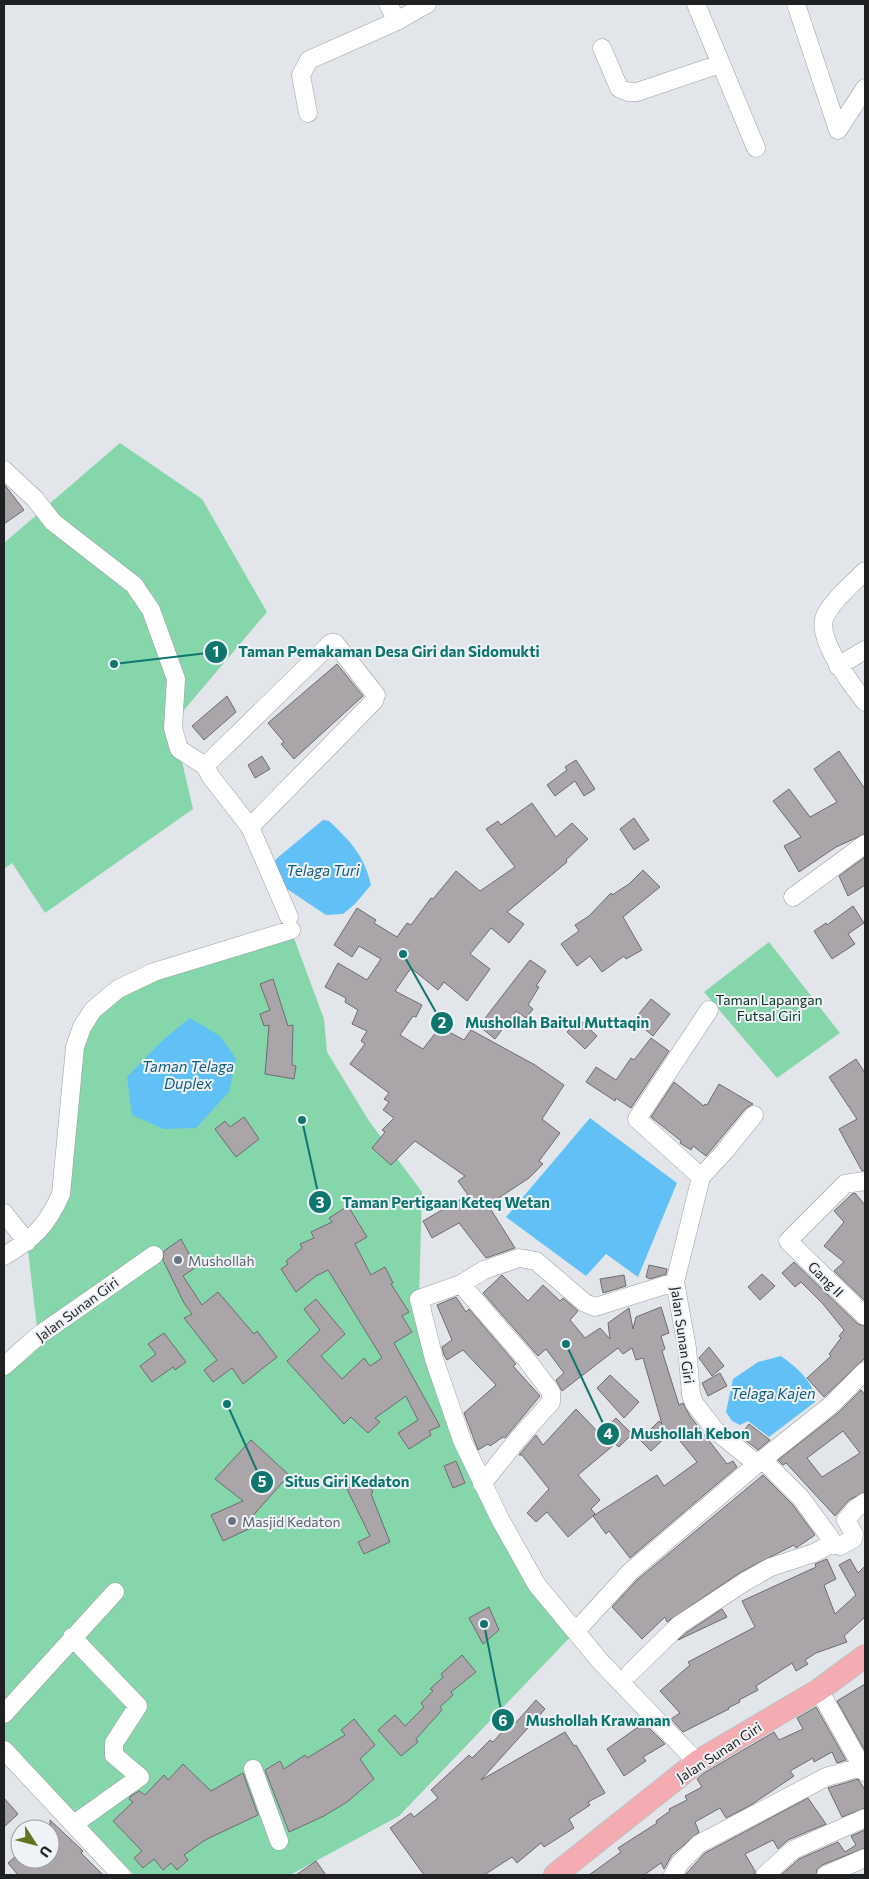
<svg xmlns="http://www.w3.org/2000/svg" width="869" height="1879" font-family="Commissioner,sans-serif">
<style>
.green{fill:#85d6ab}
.water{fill:#61c1f6}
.building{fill:#a9a5a9;stroke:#6f6b6f;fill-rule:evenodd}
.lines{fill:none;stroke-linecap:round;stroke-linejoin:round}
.minor-casing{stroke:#9c9fa3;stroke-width:19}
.major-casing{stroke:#c0c1c1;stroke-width:24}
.minor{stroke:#fff;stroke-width:18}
.major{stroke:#f4acb2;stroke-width:22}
.worship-dot{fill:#6b7280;stroke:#eff3f7;stroke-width:2}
.labels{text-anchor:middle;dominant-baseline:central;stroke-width:4;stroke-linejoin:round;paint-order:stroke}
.park-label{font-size:14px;fill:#06321f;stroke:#eff3f7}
.worship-label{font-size:14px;fill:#5b616d;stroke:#eff3f7;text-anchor:start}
.street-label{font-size:14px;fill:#1f2022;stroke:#eff3f7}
.water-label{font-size:15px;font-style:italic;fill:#115b7f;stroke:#eff3f7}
.leader{fill:none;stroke:#0f766e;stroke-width:2}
.callout-dot{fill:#0f766e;stroke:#eff3f7;stroke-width:2}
.mark-label{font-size:15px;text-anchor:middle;font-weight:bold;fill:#fff}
.callout-label{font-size:15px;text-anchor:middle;font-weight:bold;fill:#0f766e;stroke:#eff3f7;stroke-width:4;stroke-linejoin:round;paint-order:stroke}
</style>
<rect width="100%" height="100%" fill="#e2e6ea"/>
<path class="green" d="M120 443 202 499 267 612 179 716 174 727 193 809 45 913 12 863 4 869V543Z
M291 930 324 1019 327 1052 369 1121 422 1192 419 1299 502 1524 576 1631 399 1816 290 1875H134L4 1743V1368L38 1336 27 1242 51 1216 82 1027 126 985Z
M769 942 840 1033 777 1078 704 992Z"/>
<path class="water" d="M323 820 329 821C351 842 364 855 371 885L355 904 343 914 326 915 284 887 274 863 276 859Z
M190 1018 220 1036 236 1059 229 1092 196 1128 164 1129 132 1115 127 1077 163 1040Z
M590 1118 677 1183 638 1277 606 1254 586 1276 506 1217Z
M781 1356C795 1366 816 1383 815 1402L769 1437 748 1421 740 1425 732 1421 726 1412 733 1379 758 1362Z"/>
<path class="building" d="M4 484 24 510 4 524Z
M337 664 363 696 294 759 281 744 284 742 268 723Z
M227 696 236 712 204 740 192 726Z
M839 751 865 789V834L836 847 799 872 784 846 801 837 773 801 789 789 810 817 837 802 814 769Z
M262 756 270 769 255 778 248 765Z
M576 760 595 789 584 796 575 781 555 796 547 785 567 770 565 767Z
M532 803 556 837 572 823 588 839 566 860 567 862 507 912 524 924 509 943 491 928 470 954 490 969 467 1001 444 982 438 990 411 968 395 991 422 1005 416 1017 413 1016 400 1035 423 1049 440 1027 464 1040 471 1030 535 1065 564 1085 542 1119 560 1133 539 1161 543 1164 529 1178 488 1205 515 1248 486 1258 459 1223 432 1238 423 1221 468 1195 458 1181 465 1176 415 1141 391 1165 372 1148 385 1132 382 1130 394 1118 383 1110 389 1102 384 1099 389 1093 350 1064 365 1044 361 1041 367 1031 352 1024 358 1010 345 1002 346 998 325 987 338 963 367 980 381 959 359 946 352 957 334 945 357 908 376 920 374 923 397 937 407 923 411 925 431 898 433 899 456 871 480 891 515 867 486 829 498 821 501 825Z
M634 818 649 840 634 850 620 829Z
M865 857V885L848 896 839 876Z
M643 870 660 887 623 917 642 950 626 959 624 956 602 972 590 956 577 966 561 944 579 931 575 925 589 916 611 893 612 895 629 884Z
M853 906 864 923 848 934 855 944 832 959 814 931 826 923 827 925Z
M530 960 546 971 536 986 539 987 528 1005 533 1009 526 1018 516 1011 495 1039 479 1026Z
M273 979 288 1026 293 1025 292 1065 296 1066 294 1079 265 1074 269 1025 264 1026 260 1014 270 1010 260 984Z
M651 999 670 1014 653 1036 634 1020Z
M579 1019 597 1036 585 1049 567 1032Z
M651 1038 669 1051 631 1108 616 1098 615 1101 586 1082 596 1067 616 1080 631 1058 634 1060Z
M856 1059 865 1073V1171H862L839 1129 857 1119 829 1077Z
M674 1082 704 1106 705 1104 707 1105 719 1084 753 1104 746 1108 706 1156 693 1146 691 1150 680 1143 681 1141 651 1117Z
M244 1117 259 1139 236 1157 215 1129 225 1121 230 1127Z
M855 1193 865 1205V1301L834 1271 844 1262 824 1246 844 1222 834 1211 852 1194Z
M348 1206 367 1237 355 1244 371 1275 385 1267 393 1283 391 1284 409 1312 402 1316 412 1332 394 1343 440 1426 429 1431 431 1435 409 1449 398 1433 418 1420 406 1396 375 1418 380 1422 368 1433 351 1417 344 1424 287 1361 320 1330 304 1309 316 1299 345 1334 321 1356 342 1379 364 1358 370 1366 382 1358 328 1270 316 1276 296 1292 281 1269 288 1264 286 1261 302 1248 300 1244 314 1238 311 1232 332 1222 329 1218Z
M181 1239 196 1267 183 1276 202 1305 218 1292 254 1334 257 1331 277 1357 243 1384 232 1368 213 1382 204 1370 217 1360 184 1318 192 1314 184 1303 163 1260 164 1251Z
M794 1262 858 1324 865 1326V1358L824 1397 807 1378 831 1356 829 1354 841 1338 839 1336 844 1330 823 1304 801 1282 795 1287 782 1273Z
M649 1265 667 1269 666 1274 650 1279 646 1277Z
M762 1274 775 1286 760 1300 748 1287Z
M502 1275 528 1301 543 1285 560 1301 563 1298 578 1311 570 1320 585 1338 600 1328 610 1339 608 1323 629 1308 633 1329 636 1317 661 1307 669 1333 661 1336 665 1349 662 1351 679 1405 683 1403 690 1416 727 1464 733 1461 737 1467 630 1558 609 1531 606 1534 593 1516 657 1475 664 1486 697 1462 672 1431 651 1451 640 1440 659 1421 662 1424 643 1358 636 1360 632 1348 623 1354 618 1348 562 1391 556 1380 564 1373 546 1349 538 1356 483 1293Z
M624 1275 626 1286 603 1293 600 1279Z
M456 1297 466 1312 469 1309 516 1364 513 1366 540 1396 505 1438 503 1437 490 1446 488 1444 478 1450 464 1413 496 1385 463 1350 447 1360 444 1355 442 1347 452 1340 437 1305Z
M164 1333 186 1362 175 1370 173 1367 152 1382 140 1366 156 1354 148 1344Z
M709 1347 724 1366 712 1376 699 1358Z
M720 1373 727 1386 708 1396 702 1383Z
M610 1375 639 1402 624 1418 597 1388Z
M861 1390 865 1395V1492L849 1500 835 1516 786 1463 783 1465 778 1460 838 1413ZM843 1431 860 1453 822 1477 807 1458Z
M576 1409 600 1434 616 1418 632 1434 619 1447 615 1444 578 1475 600 1500 591 1509 595 1514 568 1537 547 1512 536 1522 527 1513 549 1489 522 1455H519L536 1435 543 1445Z
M749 1424 770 1440 758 1450 740 1436Z
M251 1440 289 1475 249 1520 253 1527 223 1541 211 1515 243 1501 215 1479Z
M456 1461 465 1483 453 1488 444 1466Z
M763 1475 793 1505 815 1535 796 1548 794 1545 741 1572 667 1622 665 1617 642 1639 612 1607 637 1580Z
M365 1478 373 1492 371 1494 390 1542 364 1554 358 1542 370 1536 347 1489Z
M827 1559 836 1579 824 1585 835 1614 856 1595 839 1565 850 1559 858 1573 865 1566V1617L844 1636 847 1642 816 1653 805 1660 808 1664 796 1671 792 1663 756 1686 758 1690 739 1700 740 1702 728 1708 729 1709 683 1732 671 1719 680 1713 660 1691 690 1665 688 1662 755 1627 742 1601 816 1567 815 1564Z
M489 1607 499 1630 483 1644 469 1618Z
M722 1609 727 1617 678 1640 686 1633Z
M462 1655 476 1672 451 1692 453 1695 440 1707 442 1710 416 1739 418 1742 401 1756 378 1730 395 1715 405 1726 424 1707 421 1703 433 1691 430 1689 443 1677 441 1674Z
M865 1684V1751L837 1701Z
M536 1700 545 1709 481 1780 565 1732 574 1746 576 1745 605 1793 588 1802 590 1805 569 1819 574 1828 544 1847 541 1843 517 1863 512 1857 484 1875H424L390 1828 411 1813 414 1817 438 1798 431 1790 469 1755 472 1758 490 1740 493 1742 509 1724 512 1727Z
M816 1707 846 1760 837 1763 832 1752 814 1762 813 1758 790 1771 794 1776 751 1805 726 1818 720 1808 695 1822 699 1832 672 1855 664 1869 661 1863 644 1875H589L621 1852 618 1848 657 1823 656 1821 670 1811 669 1809 687 1800 685 1796 702 1787 697 1779 704 1773 774 1732 779 1740 803 1729 797 1718Z
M354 1719 375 1745 360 1759 374 1779 347 1802 324 1816 289 1832 265 1770 280 1761 284 1769 305 1755 307 1758 345 1735 341 1730Z
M644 1723 665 1744 643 1757 646 1761 624 1776 607 1749Z
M183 1764 211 1791 243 1773 258 1815 205 1840 184 1855 188 1860 177 1870 171 1863 163 1870 154 1859 143 1868 134 1858 142 1851 113 1821 133 1802 129 1799 131 1796 139 1791 145 1795 164 1775 168 1780Z
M858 1779 865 1790V1808L842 1817 828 1788Z
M4 1798 18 1814 4 1827Z
M808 1798 826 1824 788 1840 778 1849 773 1840 745 1854 755 1871V1875H685L705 1853Z
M50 1820 83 1851 81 1853 103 1875H18L8 1863 18 1854 27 1866 34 1859H50Z
M865 1830V1848L822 1865 817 1869 816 1875H781L799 1859 838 1842 845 1852 856 1845 851 1836Z
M316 1861 326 1875H296Z"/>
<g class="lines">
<g class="minor-casing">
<path id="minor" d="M388 4 397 21
M696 4 756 148
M796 4 838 130
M602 48 619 88 628 92H637L720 64
M308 113 301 75 309 60 397 21 427 4
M838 130 865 88
M4 470 35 499 53 522 134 585 151 610 176 679 173 728 179 749 205 766 211 777 250 827 289 917
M865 571C852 584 836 597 826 614 813 636 852 685 865 702
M838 666 865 650
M205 766 331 643H335L376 695 374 701 250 827
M793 897 865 844
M709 1010 637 1119 701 1177 675 1282 687 1348 691 1394 694 1403 715 1430 757 1464 831 1405 865 1371
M701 1177 725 1151 754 1115
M865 1181 845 1184 788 1241 865 1316
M4 1213 27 1242
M4 1256C33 1239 47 1226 61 1194L75 1047 82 1027 93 1010 118 989 154 972 291 930
M675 1282 595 1307 585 1303 536 1261 519 1258 484 1270 461 1284 419 1299 434 1359 462 1440 500 1519 537 1585 600 1661 697 1762
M461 1284 526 1359 551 1392V1402L518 1439 482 1484
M4 1366 38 1336 154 1255
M831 1544 840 1546 853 1539 854 1534 846 1520 855 1509 865 1502
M576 1631 630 1572 757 1464
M72 1637 138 1706 114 1743V1755L140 1777 74 1824
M630 1673 679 1625 746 1581 771 1567 814 1553 831 1544V1539L801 1498 763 1460
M819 1690 865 1772
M4 1714 115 1592
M4 1750 121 1875
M253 1769 279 1841
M673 1875 680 1863 699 1844 826 1777 865 1766
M765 1875 793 1850 865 1818
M826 1875 865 1858"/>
</g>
<g class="major-casing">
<path id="major" d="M555 1875 697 1762 819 1690 865 1656"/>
</g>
<use href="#minor" class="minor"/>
<use href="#major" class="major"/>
</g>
<g class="worship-dot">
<circle cx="178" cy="1260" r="5"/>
<circle cx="232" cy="1521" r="5"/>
</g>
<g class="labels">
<g class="park-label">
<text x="769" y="999">Taman Lapangan<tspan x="769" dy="16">Futsal Giri</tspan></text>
</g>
<g class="worship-label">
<text x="188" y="1260">Mushollah</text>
<text x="242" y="1521">Masjid Kedaton</text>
</g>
<g class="street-label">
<text transform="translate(826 1279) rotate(45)">Gang II</text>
<text transform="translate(77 1309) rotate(-36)">Jalan Sunan Giri</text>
<text transform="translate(683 1335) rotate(82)">Jalan Sunan Giri</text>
<text transform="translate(719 1752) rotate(-33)">Jalan Sunan Giri</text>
</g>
<g class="water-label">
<text x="323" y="870">Telaga Turi</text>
<text x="188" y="1066">Taman Telaga<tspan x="188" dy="17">Duplex</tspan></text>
<text x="773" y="1393">Telaga Kajen</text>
</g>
</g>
<path class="leader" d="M114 664L216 652M403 954L442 1023M302 1120L320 1202M566 1344L608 1434M227 1404L262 1482M484 1624L503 1720"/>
<g class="callout-dot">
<circle cx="114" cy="664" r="5"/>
<circle cx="403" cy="954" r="5"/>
<circle cx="302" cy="1120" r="5"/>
<circle cx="566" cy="1344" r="5"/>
<circle cx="227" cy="1404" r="5"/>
<circle cx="484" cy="1624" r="5"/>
<circle cx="216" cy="652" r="12"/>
<circle cx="442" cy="1023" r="12"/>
<circle cx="320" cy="1202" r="12"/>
<circle cx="608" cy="1434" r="12"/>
<circle cx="262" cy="1482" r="12"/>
<circle cx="503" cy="1720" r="12"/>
</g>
<g class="mark-label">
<text x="216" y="657">1</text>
<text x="442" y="1028">2</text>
<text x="320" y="1208">3</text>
<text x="608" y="1439">4</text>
<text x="262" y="1487">5</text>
<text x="503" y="1726">6</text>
</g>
<g class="callout-label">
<text x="389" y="657">Taman Pemakaman Desa Giri dan Sidomukti</text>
<text x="557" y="1028">Mushollah Baitul Muttaqin</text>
<text x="446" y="1208">Taman Pertigaan Keteq Wetan</text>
<text x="690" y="1439">Mushollah Kebon</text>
<text x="347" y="1487">Situs Giri Kedaton</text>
<text x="598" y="1726">Mushollah Krawanan</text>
</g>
<rect width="869" height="1879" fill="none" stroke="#1f2022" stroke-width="10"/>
<g transform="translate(35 1844) rotate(126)"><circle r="24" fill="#eff3f7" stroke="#9c9fa2"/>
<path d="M0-4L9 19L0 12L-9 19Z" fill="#637321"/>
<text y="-8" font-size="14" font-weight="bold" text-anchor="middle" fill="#1f2022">U</text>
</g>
</svg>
